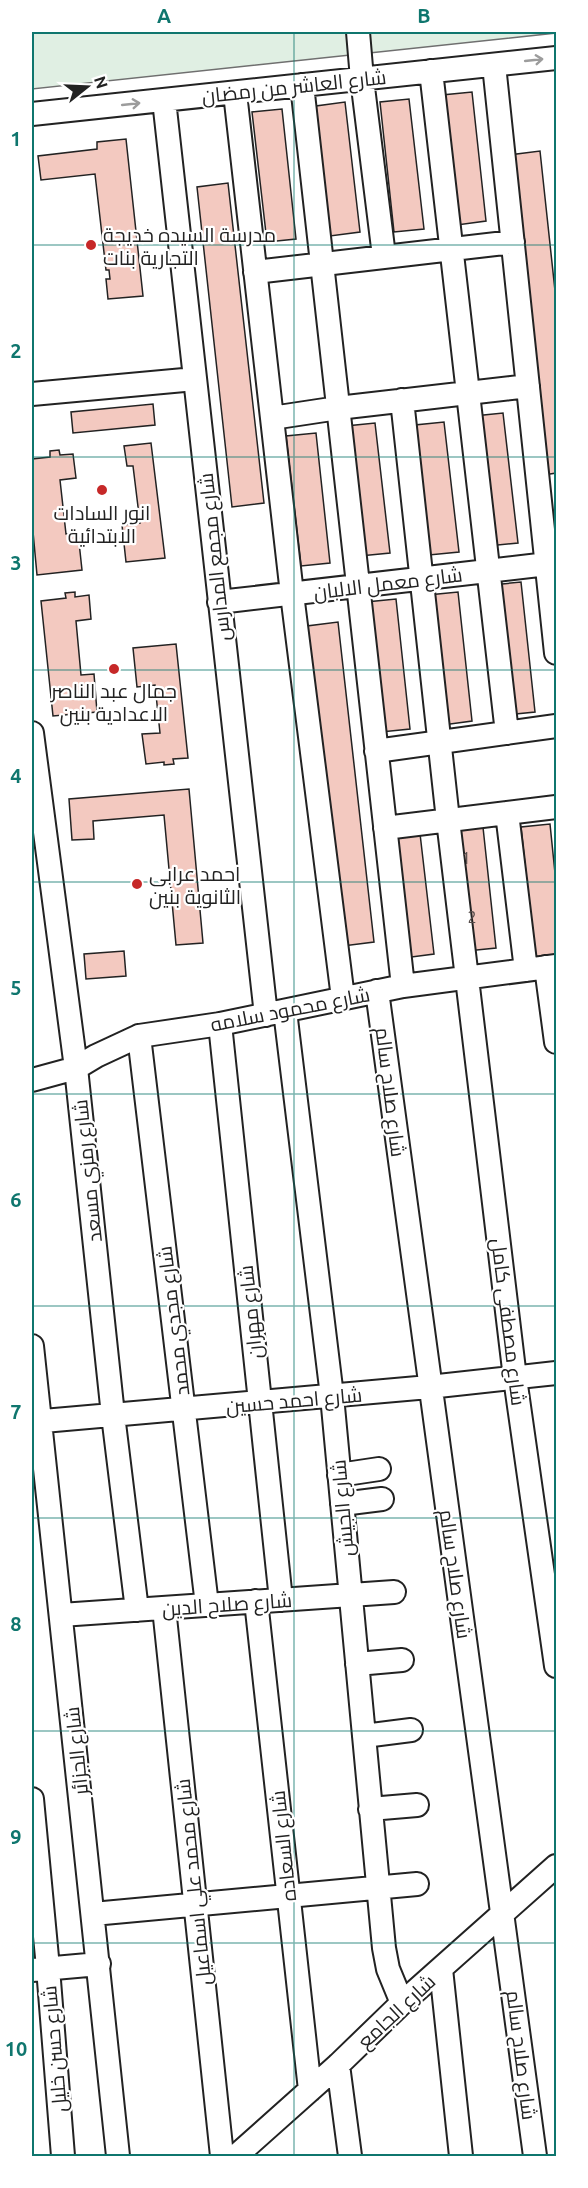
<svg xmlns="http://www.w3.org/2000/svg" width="588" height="2188" font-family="Ubuntu,Cairo,sans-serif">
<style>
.green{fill:#e0efe3;stroke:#6f6f6f;stroke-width:1.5}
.building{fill:#f3c9c0;stroke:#222;stroke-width:1.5}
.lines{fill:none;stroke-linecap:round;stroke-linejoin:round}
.minor-casing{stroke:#222;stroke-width:26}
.minor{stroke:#fff;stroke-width:22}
.oneway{stroke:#9c9c9c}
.grid{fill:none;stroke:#0f766e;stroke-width:1.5;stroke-opacity:0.55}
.poi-dot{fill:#c62828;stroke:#fff;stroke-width:2}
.labels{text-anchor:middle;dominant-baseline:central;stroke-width:4.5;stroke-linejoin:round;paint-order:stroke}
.number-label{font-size:16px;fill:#564c4a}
.street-label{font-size:20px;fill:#222;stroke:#fff}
.poi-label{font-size:20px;fill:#222;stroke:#fff;text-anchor:start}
.neatline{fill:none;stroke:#0f766e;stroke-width:2}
.grid-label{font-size:20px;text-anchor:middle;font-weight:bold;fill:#0f766e}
</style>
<rect width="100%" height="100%" fill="#fff"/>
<path class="green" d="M32 32H556V33L32 89Z"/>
<path class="building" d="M472 92 486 221 457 225 442 95Z
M409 99 424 229 394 232 380 102Z
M345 102 360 232 330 236 316 106Z
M282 109 296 239 267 242 252 112Z
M126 139 143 296 108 299 106 279H110L109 270H106L95 174 41 180 38 156 97 149V142Z
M540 151 556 300V473L544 475 509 155Z
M228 183 264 503 232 507 197 187Z
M153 404 155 425 73 433 71 412Z
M503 413 518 543 488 546 474 416Z
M444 422 459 552 429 555 415 425Z
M375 423 390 553 360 556 346 426Z
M316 433 330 563 301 566 286 436Z
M151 443 165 558 126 562 122 525 140 523 133 466H127L124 446Z
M59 450 60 455 73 454 76 478 60 480 66 534 78 533 82 570 37 575 32 521V459L50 457V451Z
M521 582 535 712 506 715 492 585Z
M75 592V597L89 595 91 619 76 621 81 675 94 674 97 712 53 716 41 601 66 598 65 593Z
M458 592 472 721 443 725 428 595Z
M396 599 410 729 381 732 366 602Z
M338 622 374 942 343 946 307 626Z
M176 644 188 758 173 759 174 764 164 765V762L146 764 142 734 160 733 155 685 137 687 133 648Z
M189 789 203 943 176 945 164 815 93 821 94 839 72 840 69 799Z
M482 818 496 948 467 951 452 821Z
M550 824 556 883V955L535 958 521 827Z
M419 825 434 954 404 958 390 828Z
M124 951 126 976 86 979 84 954Z"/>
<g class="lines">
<g class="minor-casing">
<path id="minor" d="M358 32 362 79 384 256
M494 65 556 653
M431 71 507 733
M302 85 403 986
M235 93 292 594 343 998
M164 100 266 1015
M32 114 556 58
M255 272 513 242
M32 394 195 379
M402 400 448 820 515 1378 556 1666
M272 418 338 408 528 386
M219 602 556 563
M32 733 76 1068 113 1415 137 1610
M376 751 556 726
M507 813 526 970
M385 828 556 807
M546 967 556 1042
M377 991C428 1380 485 1768 535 2156
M285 1011 332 1396 384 1948 388 1969 402 2003
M220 1024 281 1600
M139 1036 207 1605
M32 1080 76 1068 96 1056 139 1036 220 1024 403 986 556 966
M32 1346 118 2156
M32 1422 429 1387 556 1373
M339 1475 379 1469
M342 1504 382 1499
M256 1601 310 2090
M164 1608 222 2156
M61 1615 394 1592
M357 1664 402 1660
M364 1736 411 1730
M32 1799 48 1968 63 2156
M370 1809 417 1805
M93 1914 417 1884
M441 1969 461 2156
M32 1970 99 1964
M338 2065 350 2156
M236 2156 338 2065 402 2003 556 1866"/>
</g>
<use href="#minor" class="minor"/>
</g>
<defs><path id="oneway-shaft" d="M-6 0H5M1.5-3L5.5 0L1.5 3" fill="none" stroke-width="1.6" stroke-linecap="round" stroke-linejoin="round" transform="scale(1.5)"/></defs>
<g class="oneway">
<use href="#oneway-shaft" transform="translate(534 60) rotate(-6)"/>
<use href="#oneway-shaft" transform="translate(131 104) rotate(-6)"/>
</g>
<path class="grid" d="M294 32V2156M32 245H556M32 457H556M32 670H556M32 882H556M32 1094H556M32 1306H556M32 1518H556M32 1731H556M32 1943H556"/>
<g class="poi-dot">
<circle cx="91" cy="245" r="6"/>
<circle cx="102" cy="490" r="6"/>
<circle cx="114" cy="669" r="6"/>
<circle cx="137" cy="884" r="6"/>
</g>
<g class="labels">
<g class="number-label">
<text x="466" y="858">1</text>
<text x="472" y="917">2</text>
</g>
<g class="street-label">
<text transform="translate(294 86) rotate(-6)">شارع العاشر من رمضان</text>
<text transform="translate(214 557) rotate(-96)">شارع مجمع المدارس</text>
<text transform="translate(388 583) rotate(-7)">شارع معمل الالبان</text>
<text transform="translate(290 1009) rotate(-11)">شارع محمود سلامه</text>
<text transform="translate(391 1092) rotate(83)">شارع صلاح سالم</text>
<text transform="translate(87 1171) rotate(-96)">شارع رمزي مسعد</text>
<text transform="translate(250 1312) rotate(-96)">شارع مهران</text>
<text transform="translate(173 1321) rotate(-97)">شارع مجدي محمد</text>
<text transform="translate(509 1322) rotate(83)">شارع مصطفى كامل</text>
<text transform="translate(294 1400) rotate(-5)">شارع احمد حسين</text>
<text transform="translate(342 1508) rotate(-95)">شارع الجيش</text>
<text transform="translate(456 1574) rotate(82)">شارع صلاح سالم</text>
<text transform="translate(227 1604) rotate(-4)">شارع صلاح الدين</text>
<text transform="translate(76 1751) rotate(-96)">شارع الجزائر</text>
<text transform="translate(283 1846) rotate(-96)">شارع السعاده</text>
<text transform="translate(193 1882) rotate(-96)">شارع محمد علي اسماعيل</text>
<text transform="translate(396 2011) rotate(-43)">شارع الجامع</text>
<text transform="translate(54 2049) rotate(-95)">شارع حسن خليل</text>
<text transform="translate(522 2055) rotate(83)">شارع صلاح سالم</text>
</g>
<g class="poi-label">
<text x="103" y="234">مدرسة السيده خديجة<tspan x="103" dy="23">التجارية بنات</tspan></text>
<text x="102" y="512" text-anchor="middle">انور السادات<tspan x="102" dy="23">الابتدائية</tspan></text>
<text x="114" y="690" text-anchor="middle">جمال عبد الناصر<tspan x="114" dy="23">الاعدادية بنين</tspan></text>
<text x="149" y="873">احمد عرابى<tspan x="149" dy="23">الثانوية بنين</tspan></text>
</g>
</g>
<rect width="588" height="2188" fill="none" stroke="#ffffff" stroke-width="66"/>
<g transform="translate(87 87) rotate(72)" stroke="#ffffff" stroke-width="4.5" paint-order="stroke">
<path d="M0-4.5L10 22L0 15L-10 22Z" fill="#222222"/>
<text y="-9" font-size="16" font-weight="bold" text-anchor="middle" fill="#222222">N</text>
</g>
<rect x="33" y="33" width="522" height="2122" class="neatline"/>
<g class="grid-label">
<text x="164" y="23">A</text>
<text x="424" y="23">B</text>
<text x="16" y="146">1</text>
<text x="16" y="358">2</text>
<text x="16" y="570">3</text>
<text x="16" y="783">4</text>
<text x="16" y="995">5</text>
<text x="16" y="1207">6</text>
<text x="16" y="1419">7</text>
<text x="16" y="1631">8</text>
<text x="16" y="1844">9</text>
<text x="16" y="2056">10</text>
</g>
</svg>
